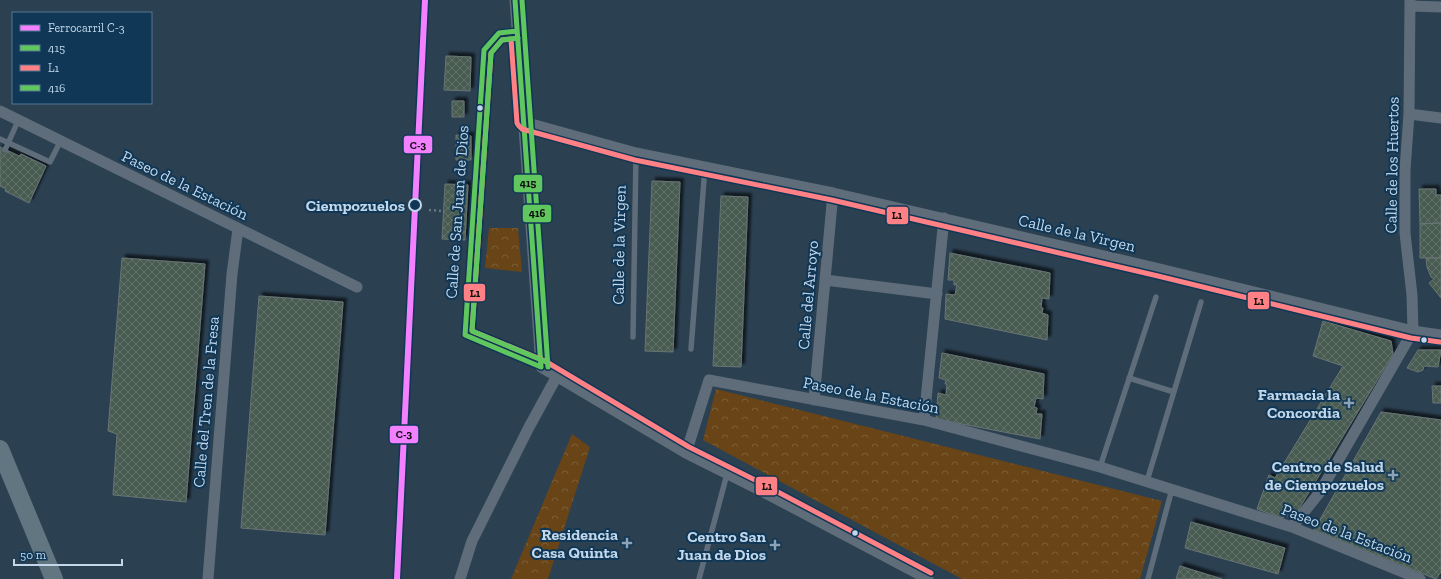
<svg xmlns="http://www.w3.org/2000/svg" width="1441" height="579" font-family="'Zilla Slab',serif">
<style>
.park{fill:url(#park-crowns)}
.building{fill:url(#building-cross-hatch);stroke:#687574;filter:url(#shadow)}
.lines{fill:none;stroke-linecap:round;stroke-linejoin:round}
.path{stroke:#687682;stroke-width:2.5;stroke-dasharray:2 3;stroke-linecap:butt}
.lane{stroke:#5f6d7a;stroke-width:5.5}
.street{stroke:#5f6d7a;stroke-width:11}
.primary{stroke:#617680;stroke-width:18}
.bus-1-casing{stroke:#103756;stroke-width:8}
.bus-2-casing{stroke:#103756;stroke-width:8}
.bus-3-casing{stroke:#103756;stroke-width:8}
.bus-1{stroke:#60c75e;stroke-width:5}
.bus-2{stroke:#ff8085;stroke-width:5}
.bus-3{stroke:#60c75e;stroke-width:5}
.rail-1-casing{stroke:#103756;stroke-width:9}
.rail-1{stroke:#f280ff;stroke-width:6}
.bus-dot{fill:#c2d7ea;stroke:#103756;stroke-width:1.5}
.stop-dot{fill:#103756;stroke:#c2d7ea;stroke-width:2}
.poi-dot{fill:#8da2b4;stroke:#103756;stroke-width:1.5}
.labels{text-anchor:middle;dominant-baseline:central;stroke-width:4;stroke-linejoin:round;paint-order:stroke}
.street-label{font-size:16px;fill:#c2d7ea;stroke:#103756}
.stop-label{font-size:16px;font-weight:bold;fill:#c2d7ea;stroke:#103756;text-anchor:end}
.poi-label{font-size:16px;font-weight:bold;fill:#c2d7ea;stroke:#103756;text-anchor:end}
.line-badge{stroke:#103756;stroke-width:1.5}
.pale-badge-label{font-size:11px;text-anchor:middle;font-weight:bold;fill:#111}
</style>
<defs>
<pattern id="park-crowns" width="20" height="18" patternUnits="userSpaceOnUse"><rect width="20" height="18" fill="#684416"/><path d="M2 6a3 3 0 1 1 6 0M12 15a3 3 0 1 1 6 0" fill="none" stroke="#7c5e38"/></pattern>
<pattern id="building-cross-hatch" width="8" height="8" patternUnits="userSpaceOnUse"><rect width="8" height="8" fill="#4a5b51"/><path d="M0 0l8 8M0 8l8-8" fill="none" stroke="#62726a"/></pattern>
<filter id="shadow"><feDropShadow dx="3.5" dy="-3.5" stdDeviation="1" flood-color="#0009"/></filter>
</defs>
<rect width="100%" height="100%" fill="#2b4051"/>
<path class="park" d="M489 228H518L522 272 485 268Z
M716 389 1162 501 1140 579H962L703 440Z
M572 434 590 447 548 579H511Z"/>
<path class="building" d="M446 56 471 57 470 91 444 90Z
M452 101H464V117H452Z
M456 135 471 136V160H456Z
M0 147 19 156 21 154 46 166 29 203 5 191 6 189 0 186Z
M652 181 680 182 673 352 645 351Z
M445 184 468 185 465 240 442 239Z
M1419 189H1436V195H1441V223L1420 224Z
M721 196 748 197 741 367 713 366Z
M1441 223V258H1420V224Z
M950 253 1050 273 1049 299 1042 298 1041 308H1043L1042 313 1048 315 1047 340 945 319 946 294 955 295 957 285H954V280H948Z
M122 258 205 264 186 502 113 495 117 434 108 431Z
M1426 258H1441V298L1429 283 1434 279 1431 277 1427 267Z
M259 296 343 302 325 535 241 528Z
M1323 321 1391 341 1393 354 1297 512 1282 518 1257 509 1269 475 1275 478 1343 366 1313 356Z
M1418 350H1441L1438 367 1424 366 1423 370 1418 372 1407 368Z
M942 353 1044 374 1043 399 1036 398 1034 407 1037 408 1036 414H1042L1040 439 936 419 938 393 946 395 947 384H945L946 380 939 378Z
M1432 386H1441V403H1433Z
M1381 412 1441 420V572L1436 579 1314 530Z
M1191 522 1285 548 1278 574 1185 548Z
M1180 566 1222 579H1176Z"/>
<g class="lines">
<path class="path" d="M429 210 443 211"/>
<path class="lane" d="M517 31 499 33 484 50 474 215 465 335 541 367
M0 139 50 162 60 142
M5 150 18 121
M633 337 636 153
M691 349 705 167
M1129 378 1174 392
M1100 467 1156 297
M1147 481 1201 302
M699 579 727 474
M1148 579 1172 489"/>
<path class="street" d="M515 0 541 367 686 453 756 488 928 579
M1410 6 1441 7
M0 111 357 287
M1409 114 1441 118
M524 122 636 153 833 193 1160 269 1413 331 1441 335
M825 280 937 294
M814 400 833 193
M924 420 944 218
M686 453 709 380 924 420 1100 467 1292 527 1420 579
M1292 527 1320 492 1413 331 1412 295 1405 233V170L1409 114 1410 0
M208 579 232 274 238 229
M460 579 472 541 528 429 557 376"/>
<path class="primary" d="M0 449 54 579"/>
<g class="bus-1-casing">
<path id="bus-1" d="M515 0 541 367
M517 31 499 33 484 50 465 335 541 367"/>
</g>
<g class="bus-2-casing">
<path id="bus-2" d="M931 573 759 482 689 447 545 361 472 331 491 53 502 40 511 39 517 123 519 126 522 129 635 160 832 200 1158 276 1411 338 1440 342"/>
</g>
<g class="bus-3-casing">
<path id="bus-3" d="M522 0 548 367
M518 38 502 40 491 53 472 331 544 361"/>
</g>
<use href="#bus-1" class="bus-1"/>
<use href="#bus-2" class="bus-2"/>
<use href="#bus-3" class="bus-3"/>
<g class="rail-1-casing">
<path id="rail-1" d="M397 579 425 0"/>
</g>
<use href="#rail-1" class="rail-1"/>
</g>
<g class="bus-dot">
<circle cx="480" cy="108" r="3.5"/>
<circle cx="1424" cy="340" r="3.5"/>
<circle cx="855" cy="533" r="3.5"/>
</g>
<circle class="stop-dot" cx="415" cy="205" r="6"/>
<g class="poi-dot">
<path d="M1347 397h4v4h4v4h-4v4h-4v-4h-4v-4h4z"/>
<path d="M1391 469h4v4h4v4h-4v4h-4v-4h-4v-4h4z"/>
<path d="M625 537h4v4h4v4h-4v4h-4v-4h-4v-4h4z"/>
<path d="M773 539h4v4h4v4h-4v4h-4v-4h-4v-4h4z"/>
</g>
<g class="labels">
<g class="street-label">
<text transform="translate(1392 165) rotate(-89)">Calle de los Huertos</text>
<text transform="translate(185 185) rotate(26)">Paseo de la Estación</text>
<text transform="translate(457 212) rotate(-86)">Calle de San Juan de Dios</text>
<text transform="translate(1077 233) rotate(13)">Calle de la Virgen</text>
<text transform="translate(619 245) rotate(-89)">Calle de la Virgen</text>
<text transform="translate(808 295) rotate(-85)">Calle del Arroyo</text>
<text transform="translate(871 395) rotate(11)">Paseo de la Estación</text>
<text transform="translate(206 402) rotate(-85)">Calle del Tren de la Fresa</text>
<text transform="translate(1347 533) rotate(21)">Paseo de la Estación</text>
</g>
<g class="stop-label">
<text x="405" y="205">Ciempozuelos</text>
</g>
<g class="poi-label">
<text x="1340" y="394">Farmacia la<tspan x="1340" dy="18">Concordia</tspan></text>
<text x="1384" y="466">Centro de Salud<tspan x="1384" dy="18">de Ciempozuelos</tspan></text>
<text x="618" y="534">Residencia<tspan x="618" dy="18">Casa Quinta</tspan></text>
<text x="766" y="536">Centro San<tspan x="766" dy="18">Juan de Dios</tspan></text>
</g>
</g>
<g class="line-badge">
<rect x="403" y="135" width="30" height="19" rx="4" fill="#f280ff"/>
<rect x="513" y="174" width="30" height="19" rx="4" fill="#60c75e"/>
<rect x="522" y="204" width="30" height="19" rx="4" fill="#60c75e"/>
<rect x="886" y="206" width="23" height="19" rx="4" fill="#ff8085"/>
<rect x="463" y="283" width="23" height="19" rx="4" fill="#ff8085"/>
<rect x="1247" y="291" width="23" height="19" rx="4" fill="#ff8085"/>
<rect x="389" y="425" width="30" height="19" rx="4" fill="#f280ff"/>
<rect x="755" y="476" width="23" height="20" rx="4" fill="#ff8085"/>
</g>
<g class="pale-badge-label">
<text x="418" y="149">C-3</text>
<text x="528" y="187">415</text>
<text x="537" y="217">416</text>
<text x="897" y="219">L1</text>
<text x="475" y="297">L1</text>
<text x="1259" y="305">L1</text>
<text x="404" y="438">C-3</text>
<text x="767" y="490">L1</text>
</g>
<rect x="12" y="12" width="140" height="92" fill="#103756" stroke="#577791"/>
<rect x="20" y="25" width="20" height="6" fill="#f280ff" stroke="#577791"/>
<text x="48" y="32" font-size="12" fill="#c2d7ea">Ferrocarril C-3</text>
<rect x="20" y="45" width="20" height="6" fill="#60c75e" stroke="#577791"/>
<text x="48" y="52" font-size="12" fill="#c2d7ea">415</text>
<rect x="20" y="65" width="20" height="6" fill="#ff8085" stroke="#577791"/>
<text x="48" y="72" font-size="12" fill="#c2d7ea">L1</text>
<rect x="20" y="85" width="20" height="6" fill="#60c75e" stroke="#577791"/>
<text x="48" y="92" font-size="12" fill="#c2d7ea">416</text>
<path d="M14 559v6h108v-6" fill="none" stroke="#c2d7ea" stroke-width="2"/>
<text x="20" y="559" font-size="12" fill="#c2d7ea" stroke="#103756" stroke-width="3" paint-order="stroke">50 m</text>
</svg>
